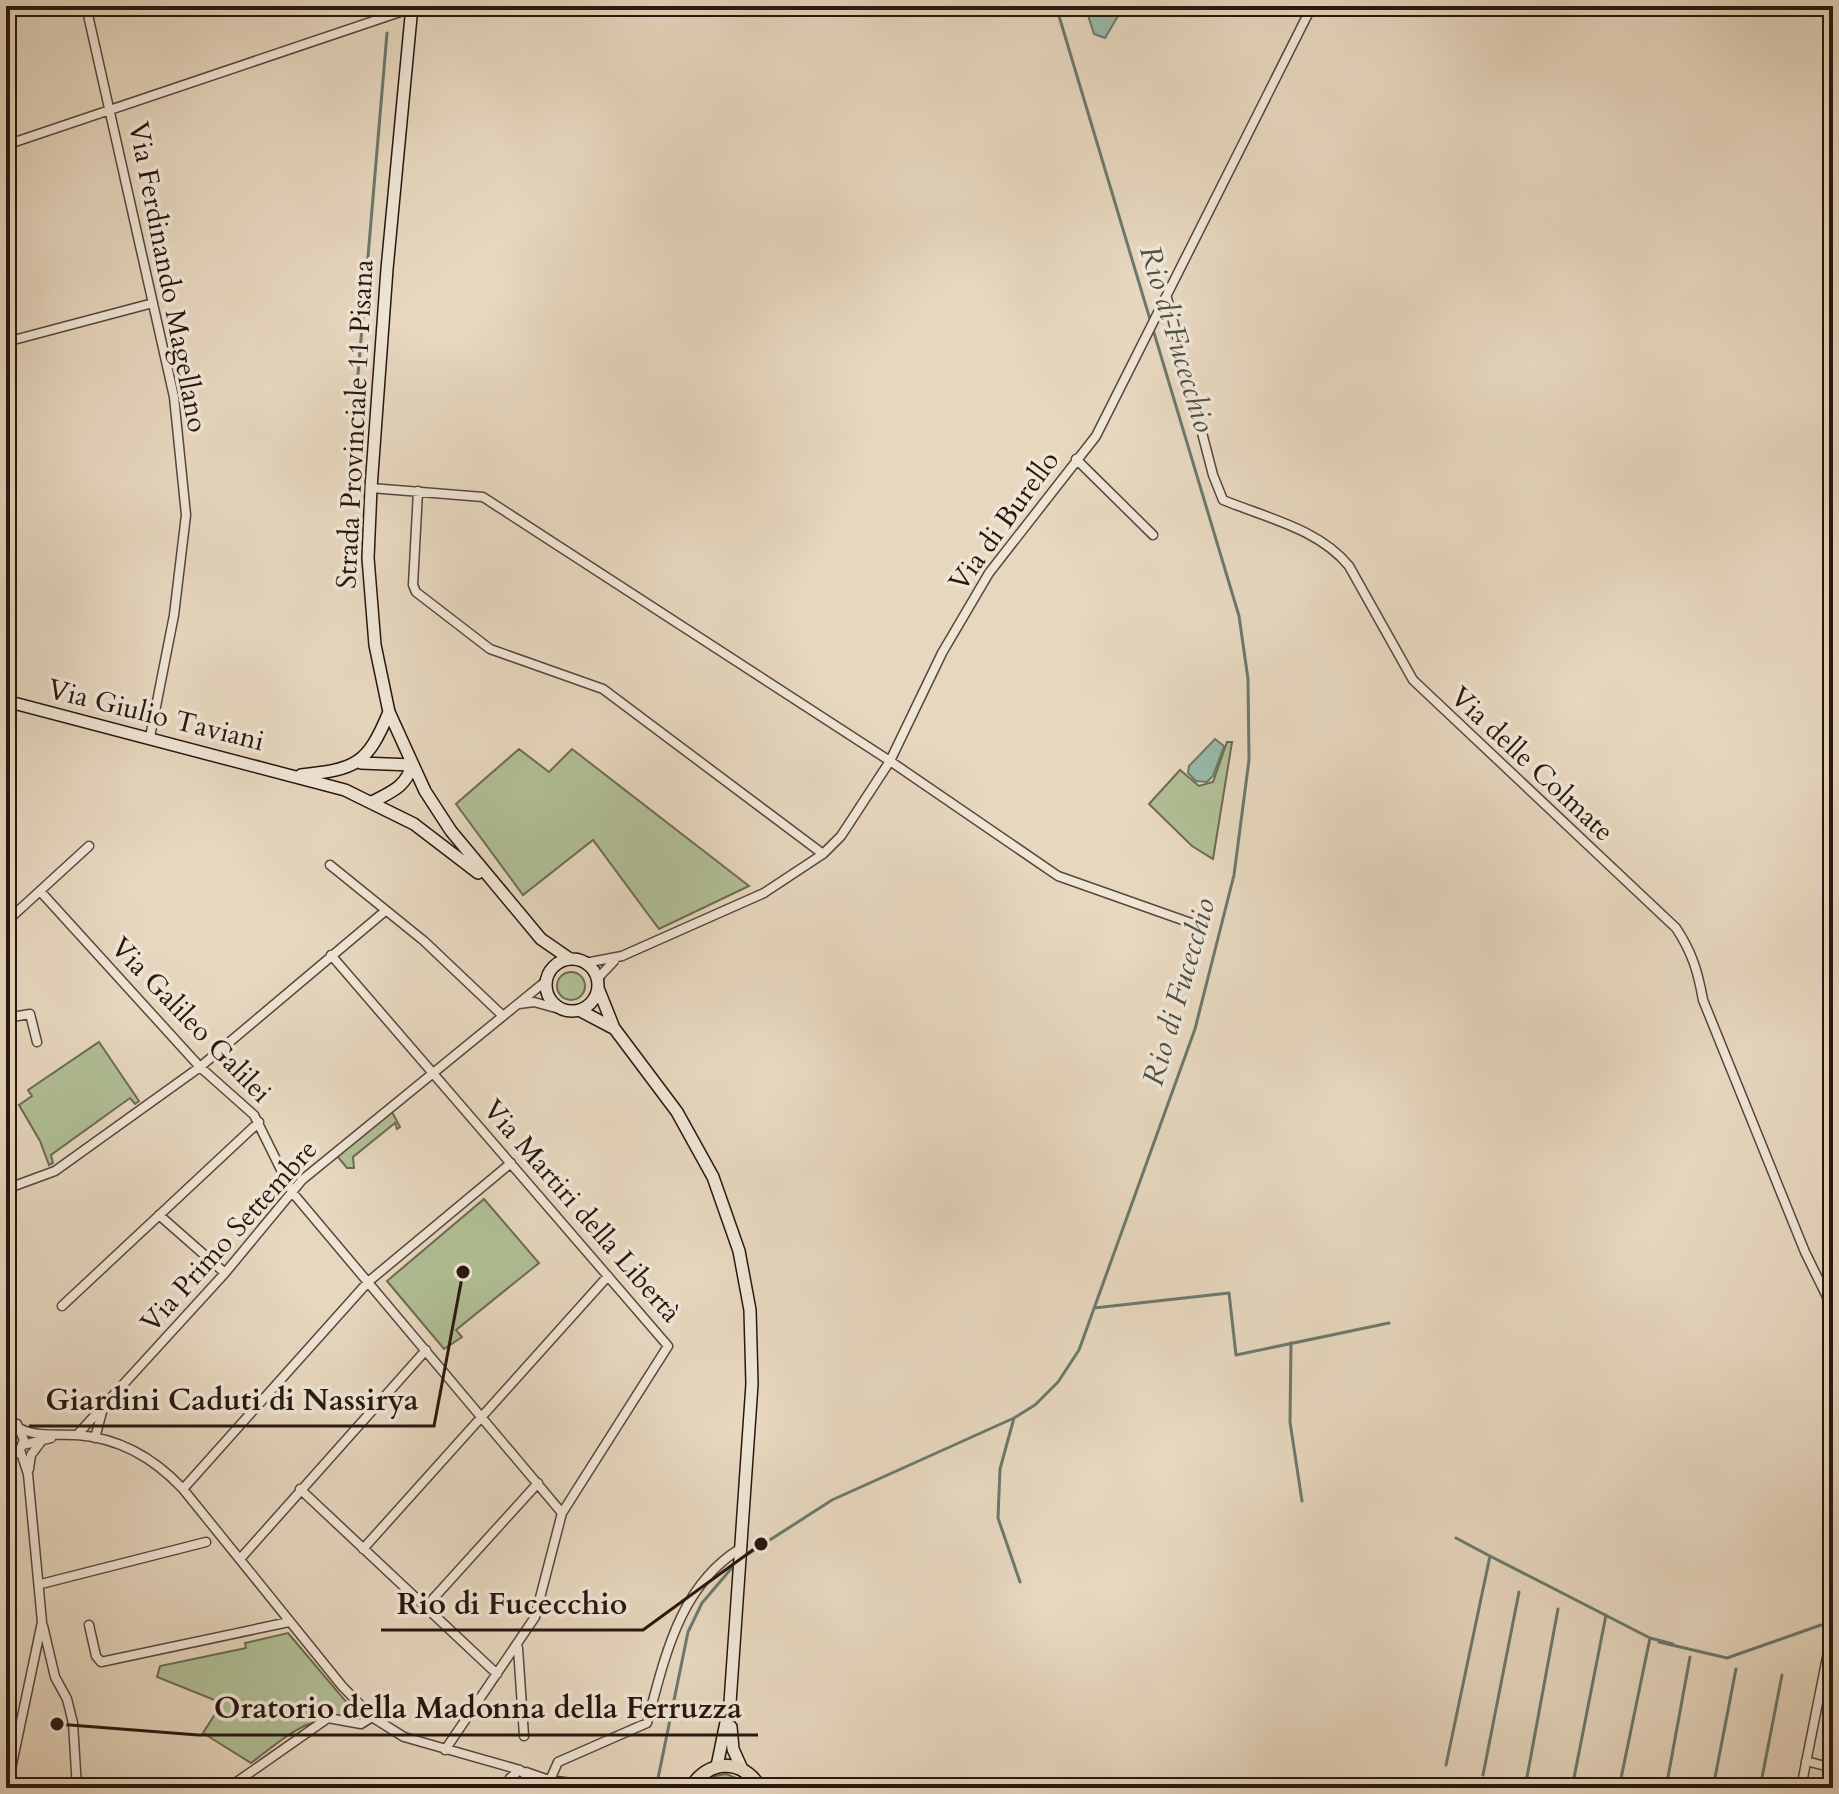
<svg xmlns="http://www.w3.org/2000/svg" width="1839" height="1794" font-family="Cardo,serif">
<style>
.green{fill:#b1bf96;stroke:#6c6b52;stroke-width:2}
.water{fill:#98baab;stroke:#6b796d;stroke-width:2}
.lines{fill:none;stroke-linecap:round;stroke-linejoin:round}
.stream{stroke:#6b796d;stroke-width:3}
.minor-casing{stroke:#57473b;stroke-width:11}
.secondary-casing{stroke:#27170f;stroke-width:14}
.primary-casing{stroke:#27170f;stroke-width:15}
.minor{stroke:#efe5d5;stroke-width:8}
.secondary{stroke:#efe5d5;stroke-width:11}
.primary{stroke:#e7d7bf;stroke-width:12}
.labels{text-anchor:middle;dominant-baseline:central;stroke-width:7;stroke-linejoin:round;paint-order:stroke}
.street-label{font-size:28px;fill:#27170f;stroke:#efe5d5}
.water-label{font-size:30px;font-style:italic;fill:#4f5046;stroke:#efe5d5}
.leader{fill:none;stroke:#27170f;stroke-width:3}
.callout-dot{fill:#27170f;stroke:#efe5d5;stroke-width:3}
.callout-label{font-size:30px;text-anchor:middle;font-weight:bold;fill:#27170f;stroke:#efe5d5;stroke-width:7;stroke-linejoin:round;paint-order:stroke}
</style>
<rect width="100%" height="100%" fill="#e7d7bf"/>
<filter id="stains"><feTurbulence type="fractalNoise" baseFrequency=".0025" numOctaves="4"/><feColorMatrix values="0 0 0 0 .2 0 0 0 0 .09 0 0 0 0 .02 0 0 0 .5 -.17"/></filter>
<radialGradient id="worn" r=".72"><stop offset=".6" stop-color="#630" stop-opacity="0"/><stop offset="1" stop-color="#630" stop-opacity=".3"/></radialGradient>
<path class="green" d="M1227 742H1232L1213 859 1192 846 1149 804 1180 770 1199 786 1213 782Z
M519 749 549 772 572 749 749 886 659 929 593 840 523 895 456 804Z
M557 986a14 14 0 1 1 28 0a14 14 0 1 1-28 0Z
M99 1042 139 1101 135 1104 130 1098 51 1155 53 1163 49 1165 40 1141 19 1105 32 1096 28 1090Z
M392 1112 400 1127 397 1129 395 1123 353 1157 354 1168H347L337 1156Z
M484 1199 539 1263 456 1330 462 1337 444 1349 387 1281Z
M288 1633 359 1717C308 1714 290 1734 251 1763L203 1733 222 1703 157 1677 160 1666 246 1648 245 1643Z
M726 1774 741 1780 749 1788H699L710 1777Z"/>
<path class="water" d="M1085 6H1124L1105 38 1094 34Z
M1215 739 1224 746 1213 776 1207 782 1196 781 1188 773 1189 766Z"/>
<g class="lines">
<path class="stream" d="M356 398 387 33
M1094 1308 1229 1293 1236 1355 1389 1323
M1291 1343 1290 1422 1302 1501
M1014 1418 1000 1469 998 1518 1020 1582
M1456 1538 1488 1555
M745 1556 832 1500 1014 1418 1035 1405 1058 1382 1079 1350 1195 1029 1234 875 1249 760 1248 679 1239 616 1056 6
M1659 1642 1727 1658 1821 1625
M1446 1765 1490 1556 1650 1638 1673 1644
M1483 1775 1519 1592
M656 1788 688 1632 702 1603 736 1563
M1525 1788 1558 1609
M1572 1788 1606 1615
M1619 1788 1650 1638
M1666 1788 1690 1657
M1713 1788 1736 1669
M1760 1788 1782 1675"/>
<g class="minor-casing">
<path id="minor" d="M86 6 174 397 186 515 174 615 150 737
M6 145 418 6
M1167 298 1213 475 1223 500C1267 518 1319 529 1349 566L1413 680 1676 928C1692 952 1698 972 1703 1000L1805 1252 1833 1309
M6 342 153 303
M1076 459 1153 535
M371 488 483 497 890 761 1058 876 1191 923
M418 491 413 585 416 592 490 649 603 689 823 854
M330 865 424 941 502 1015
M40 891 200 1067 254 1115 292 1192 562 1513
M6 922 89 846
M331 955 668 1346 562 1513 535 1617 445 1750
M585 963 622 956 764 893 823 854 841 836 890 761 942 653 989 573 1096 436 1312 6
M597 979 614 961
M519 1004 534 1002 563 1010
M6 1018 30 1014 37 1042
M6 1189 55 1171 200 1067 384 912
M159 1215 225 1273
M62 1306 259 1122
M6 1396 12 1421
M6 1420 17 1424 24 1440 20 1450 6 1459
M21 1429C38 1437 59 1434 77 1435 119 1438 155 1459 183 1489L342 1686 372 1717 404 1737 520 1770
M77 1435 225 1273 302 1180 546 981
M95 1438 102 1412
M23 1445 51 1438
M29 1469 31 1455 43 1439
M183 1489 368 1282 511 1163
M300 1489 497 1674
M363 1549 608 1276
M240 1559 426 1350
M41 1584 206 1542
M428 1610 432 1600 538 1483
M89 1625 96 1656 101 1662 289 1622
M43 1626 55 1677 67 1699 73 1723 77 1788
M518 1648 524 1736
M1806 1761 1833 1768
M526 1772 549 1780 609 1788
M550 1780 558 1762 647 1723C665 1657 679 1586 741 1548
M7 1788 42 1622 28 1474 20 1450
M228 1788 328 1718 361 1724 372 1717
M517 1788 510 1778 520 1770 529 1778 523 1788
M1801 1788 1829 1647 1833 1648"/>
</g>
<g class="secondary-casing">
<path id="secondary" d="M412 6 387 269 371 488 368 558 375 645 389 712 425 791 451 831 541 939 570 959
M6 701 345 790 414 824 478 873
M361 763 412 765
M301 775C356 769 367 765 389 712
M372 802C391 792 406 787 412 765
M546 985a26 26 0 1 1 52 0a26 26 0 1 1-52 0Z
M598 988 614 1028 677 1112 713 1177 739 1251 750 1310 752 1384 730 1703 717 1766
M579 1010 613 1028
M731 1727 733 1749 742 1769"/>
</g>
<g class="primary-casing">
<path id="primary" d="M691 1788C707 1759 744 1758 760 1788"/>
</g>
<use href="#minor" class="minor"/>
<use href="#secondary" class="secondary"/>
<use href="#primary" class="primary"/>
</g>
<g class="labels">
<g class="street-label">
<text transform="translate(168 277) rotate(79)">Via Ferdinando Magellano</text>
<text transform="translate(355 424) rotate(-87)">Strada Provinciale 11 Pisana</text>
<text transform="translate(1004 521) rotate(-54)">Via di Burello</text>
<text transform="translate(156 715) rotate(14)">Via Giulio Taviani</text>
<text transform="translate(1532 764) rotate(43)">Via delle Colmate</text>
<text transform="translate(191 1020) rotate(46)">Via Galileo Galilei</text>
<text transform="translate(582 1211) rotate(49)">Via Martiri della Libertà</text>
<text transform="translate(229 1236) rotate(-48)">Via Primo Settembre</text>
</g>
<g class="water-label">
<text transform="translate(1177 339) rotate(73)">Rio di Fucecchio</text>
<text transform="translate(1179 992) rotate(-74)">Rio di Fucecchio</text>
</g>
</g>
<path class="leader" d="M463 1272L434 1426H29M761 1544L643 1630H381M57 1724L198 1735H758"/>
<g class="callout-dot">
<circle cx="463" cy="1272" r="8"/>
<circle cx="761" cy="1544" r="8"/>
<circle cx="57" cy="1724" r="8"/>
</g>
<g class="callout-label">
<text x="232" y="1410">Giardini Caduti di Nassirya</text>
<text x="512" y="1614">Rio di Fucecchio</text>
<text x="478" y="1718">Oratorio della Madonna della Ferruzza</text>
</g>
<rect width="1839" height="1794" fill="none" stroke="#e7d7bf" stroke-width="32"/>
<rect x="8" y="8" width="1823" height="1778" fill="none" stroke="#27170f" stroke-width="4"/>
<rect x="16" y="16" width="1807" height="1762" fill="none" stroke="#27170f" stroke-width="2"/>
<rect width="100%" height="100%" filter="url(#stains)"/>
<rect width="100%" height="100%" fill="url(#worn)"/>
</svg>
